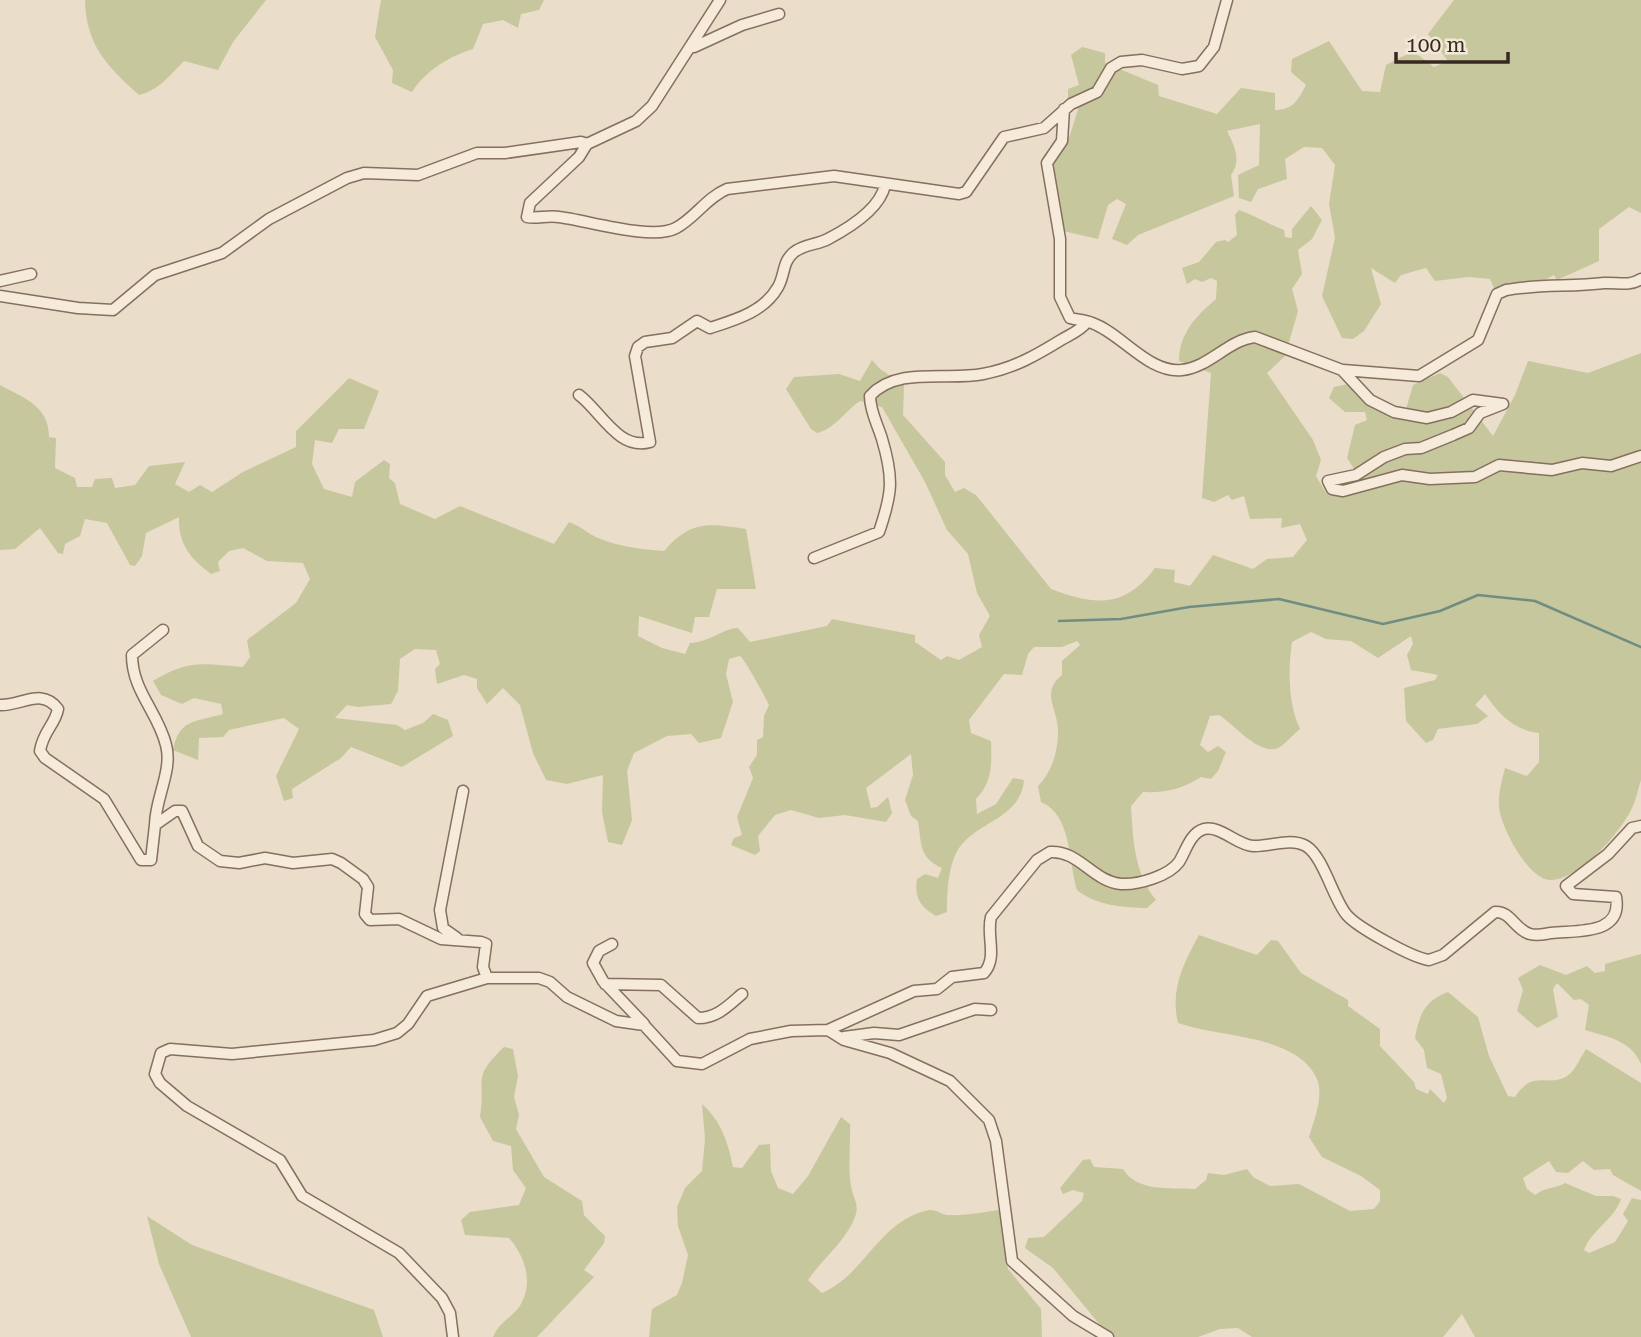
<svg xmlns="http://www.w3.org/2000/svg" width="1641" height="1337" font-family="'Roboto Serif',serif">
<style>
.green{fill:#c7c79d}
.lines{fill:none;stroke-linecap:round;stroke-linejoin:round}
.stream{stroke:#708d82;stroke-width:2.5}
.minor-casing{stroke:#856f5f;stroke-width:13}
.minor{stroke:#f6ebdb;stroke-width:10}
</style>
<rect width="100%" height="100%" fill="#eaddc9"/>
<path class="green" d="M85 0H266L233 42 218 70 184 61C171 74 158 91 139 95 108 67 86 46 85 0Z
M381 0H544L539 10 521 14 518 28 503 20 483 24 473 49C450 56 425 71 412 92L392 83 393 70 375 37Z
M1454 0H1641V213L1629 207 1599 229V261L1557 280 1554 275 1537 284 1494 288 1490 279 1469 277 1435 281 1426 268 1401 275 1395 283 1371 268 1381 304 1364 331 1353 339 1342 338 1322 296 1335 238 1329 204 1335 165 1322 148 1304 147 1285 159 1287 179 1258 189 1251 202 1239 198 1238 175 1259 165 1260 124 1227 131C1234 145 1242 160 1231 175L1234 196 1138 235 1127 245 1112 239 1126 204 1117 199 1108 205 1098 239 1063 231 1052 167 1070 135 1079 106 1068 101V89L1079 85 1071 55 1082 47 1105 53V63L1158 85 1159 96 1217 114 1241 88 1275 93V110C1293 110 1298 100 1306 85L1291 72 1292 59 1329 41 1362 91 1380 92 1386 65 1413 51 1434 67 1448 61 1428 34Z
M1311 206 1322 220 1312 239 1298 250 1302 274 1292 289 1298 311 1285 356 1267 373 1313 440 1321 460 1316 476 1326 493H1350L1361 480 1347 458 1355 425 1367 420 1365 412H1345L1329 398 1334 387 1348 384 1381 412 1404 416 1413 385 1440 373 1448 377 1493 436 1515 395 1528 361 1588 373 1641 353V780C1638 789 1636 801 1631 810 1619 834 1580 878 1552 880 1529 882 1500 826 1499 806 1498 794 1502 780 1505 768L1527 776 1539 762V733C1513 730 1499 714 1485 694L1475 705 1488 716 1477 724 1438 729 1433 740 1426 743 1406 721 1404 688 1435 680 1438 675 1411 670 1407 655 1413 644 1411 636 1378 658 1351 641 1326 639 1311 632 1292 642C1288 670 1288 703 1300 729 1293 734 1285 745 1278 748 1259 756 1234 724 1219 715L1210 716 1200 745 1208 752 1218 746 1226 752 1218 771 1211 779 1201 777C1182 789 1166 793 1143 792L1131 806C1133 839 1134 873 1156 900L1147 908C1124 908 1095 905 1077 890 1068 861 1072 815 1041 802L1038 786C1052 772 1058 752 1058 731 1058 709 1040 693 1062 675V661L1080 645 1077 641 1062 647H1034L1028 654 1022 675 1004 674 969 720 971 733 991 741C992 764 992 783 976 799L977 814 996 804 1013 778 1024 780C1021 818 978 821 959 848 948 865 947 892 947 912L936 916C920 907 914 897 917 879L925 874 938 878 942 868C918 857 922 844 918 821L911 816 905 800 913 775 911 754 866 788 871 808 877 807 888 797 892 813 886 822 845 815 819 818 791 810 775 815 758 836 760 851 755 855 731 845 734 838 742 835 737 817 753 778 749 767 757 755V740L763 737 764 716 769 705C766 698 744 658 740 656L729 659 726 674 733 702 721 738 699 743 691 734 667 736 634 753 627 771 632 820 622 845 608 842 602 812 603 775 567 784 546 780 533 753 520 705 503 688 487 704 477 688V679L464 675 437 684 435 669 440 664 436 650 415 649 400 659 398 691 391 704 358 707 347 705 335 718 397 725 405 730 423 723 433 714 448 720 453 736 402 767 351 747 341 758 292 789 293 798 284 801 276 776 299 729 284 718 229 730 223 737 199 738 198 760 173 750C179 719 195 722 223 714L221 704 194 698 182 704 161 695 153 681C190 659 201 664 243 667L250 657 247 640 296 603 310 579 303 563 267 561 243 548 229 551 218 562 220 571 211 574C190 558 178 544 179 517L146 533 142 556 135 566 130 565 107 523 85 519 80 536 65 544 63 554 58 553 40 528 15 549 0 550V385C24 398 49 406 49 437L56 438 55 468 75 478 77 487H92L95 479 112 478 115 488 135 485 149 466 185 462 175 484 189 492 200 485 212 492 243 472 296 447V431L349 378 379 391 364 429H339L332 443 315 440 312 464 324 489 352 497 355 482 384 460 390 464 389 478 395 483 400 504 435 519 460 506 554 544 569 522C581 526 588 534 598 538 619 547 642 549 664 551 691 520 708 523 746 529L756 589H717L709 617H695L692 633 639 616 638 636 662 648 685 654 690 643C710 642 724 628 738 628L750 642 827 626 832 619 915 635V642L941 660 947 656 959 660 982 647 979 635 990 616 977 593 968 554 947 530 925 482 882 407 860 401C844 412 836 428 817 433L811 429 786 389 794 377 839 374 860 381 872 360 880 369 904 385 903 415 945 462V475L955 492 964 488 976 495 1051 589C1096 606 1125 608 1155 568L1175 570 1174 582 1190 586 1213 555 1253 569 1267 559 1293 557 1307 540 1300 524 1281 528 1282 518 1250 519 1244 496 1232 500 1228 495 1214 502 1202 498 1211 373 1179 361C1179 334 1196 316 1216 299L1217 281 1211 278 1202 282 1195 279 1187 284 1182 268 1199 262 1216 242 1225 240 1228 242 1237 235 1235 215 1239 210C1256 216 1268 224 1284 230L1285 237 1292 238V229Z
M1199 935 1257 955 1271 940 1278 941 1301 973 1348 1000V1006L1380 1029V1046L1414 1082 1416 1089 1428 1094 1430 1089 1444 1103 1447 1098 1441 1074 1427 1068 1424 1050 1415 1038C1419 1015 1425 1000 1448 992L1478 1017 1489 1056 1508 1096 1515 1097C1534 1067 1550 1090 1570 1074 1576 1068 1581 1057 1586 1049L1641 1083V1191L1613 1175 1610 1169 1594 1170 1583 1161 1568 1173 1556 1172 1549 1161 1523 1178 1527 1189 1535 1195C1545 1187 1555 1189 1565 1183L1596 1196H1613L1621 1199C1614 1220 1593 1228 1584 1250L1589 1253 1615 1242 1628 1221 1623 1214 1632 1198 1641 1200V1337H1475L1462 1314 1443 1337H1252L1238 1328 1220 1329 1198 1337H1114L1105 1331 1053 1268 1025 1248 1028 1238 1044 1237 1082 1201 1084 1193 1073 1190 1063 1194 1060 1188 1083 1160 1090 1159 1094 1167 1123 1169C1138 1193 1170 1187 1195 1189L1206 1180 1208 1173 1224 1175 1247 1169 1253 1177 1270 1186 1299 1184 1350 1211 1374 1209 1380 1201V1190L1361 1176 1322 1157 1309 1137C1314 1120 1324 1096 1317 1079 1297 1034 1220 1038 1178 1023 1170 990 1183 964 1199 935Z
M1641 954V1064C1631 1040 1608 1037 1585 1030L1589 1005 1581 999 1574 1000 1557 983 1553 989 1558 1017 1537 1028 1517 1011 1523 990 1518 978 1540 965 1566 975 1587 966 1595 973 1605 971V964Z
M504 1047 513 1049 518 1076 514 1097 519 1115 516 1129 544 1177 582 1201 584 1215 605 1236 604 1243 584 1270 594 1277 537 1337H493C500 1320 514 1317 521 1304 534 1281 524 1255 509 1238L465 1235 461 1220 470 1212 519 1205 526 1188 513 1170 511 1146 493 1141 480 1117C486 1077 471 1079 504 1047Z
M702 1104C721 1121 728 1142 733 1167L742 1168 759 1145 770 1144 771 1171 778 1188 793 1194 808 1176 841 1117 850 1124C851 1146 847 1170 852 1191 855 1201 859 1206 855 1217 845 1242 823 1258 808 1280L822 1293C867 1273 878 1221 929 1210 936 1209 942 1215 949 1215 965 1216 983 1212 999 1210L1008 1269 1041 1309 1042 1337H649L652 1309 677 1295 682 1283 688 1255 678 1226 677 1207 685 1188 702 1171 705 1139Z
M147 1216 192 1245 374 1310 383 1337H191L159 1264Z"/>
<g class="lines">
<path class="stream" d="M1059 621 1121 619 1189 607 1279 599 1383 624 1440 611 1478 595 1535 601 1641 647"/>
<g class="minor-casing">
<path id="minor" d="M720 0 652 106 636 121 587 144 579 157 530 203 527 217C537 219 548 215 559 217 586 220 652 241 676 228 695 218 706 198 727 189L834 176 959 194 966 192 1004 137 1044 128 1071 104 1097 92 1111 68 1121 62 1142 60 1182 69 1199 66 1214 47 1227 0
M694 47 742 25 779 14
M1064 109 1062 141 1047 163 1060 239V297L1070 318C1077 320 1085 320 1092 323 1121 333 1149 374 1182 370 1210 367 1228 340 1255 337L1342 370 1370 400 1394 412 1427 418 1451 412 1473 400 1503 404 1480 413 1469 428 1453 435 1421 448 1405 449 1384 457 1356 475 1328 481 1332 489 1343 491 1402 475 1430 479 1475 477 1499 465 1552 470 1582 463 1611 466 1641 456
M0 281 31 274
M0 296 78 308 113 310 155 275 222 253 269 219 347 178 364 173 418 175 477 153H505L581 142 587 144
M1343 370 1419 376 1478 340 1497 294 1506 290C1538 284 1572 287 1604 283 1618 282 1628 287 1641 279
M579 395C600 410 618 451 650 442L635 356 638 347 645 342 672 338 697 321 710 328C735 320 764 312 778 287 785 275 782 263 793 253 803 244 817 245 828 239 849 228 880 209 885 185
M814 558 879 532C892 494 894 479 882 439 878 425 870 412 870 396 897 366 947 381 983 374 1014 368 1035 356 1061 340 1071 334 1080 331 1087 322
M0 705C21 706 42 687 58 709 55 725 43 731 40 751L45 758 104 799 141 860H151L155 825 175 811H182L198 846 220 861 239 863 265 858 293 863 332 859 341 863 363 879 368 887 365 914 370 920 399 919 441 939 481 942 486 944 483 967 487 978H539L550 982 567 997 616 1021 644 1025 677 1061 702 1064 750 1039 791 1031 828 1030 914 991 937 989 952 977 984 973C998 957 986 936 991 917L1037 860 1050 852C1079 850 1092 881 1121 884 1138 885 1169 876 1179 862 1186 851 1190 833 1204 829 1220 825 1237 845 1253 846 1270 847 1290 837 1306 846 1323 856 1333 898 1346 914 1356 927 1413 958 1429 960L1443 955 1495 912C1511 911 1515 930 1530 934 1538 936 1544 934 1551 933 1575 930 1623 936 1616 897L1573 894 1566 886 1608 854 1632 828 1641 826
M155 825C155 799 173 770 166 745 158 712 132 691 132 655L163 630
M457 938 443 928 440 910 463 791
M612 944 599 951 593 963 603 981 644 1024
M605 984 661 985 698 1018C717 1018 728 1006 742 994
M828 1030 844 1040 890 1053 950 1081 989 1120 996 1141 1012 1261 1073 1316 1108 1337
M844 1037 874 1033 899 1035 975 1009 991 1010
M453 1337 450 1313 442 1298 399 1253 302 1196 280 1160 187 1106 160 1083 155 1074 161 1053 170 1049 232 1054 374 1040 397 1033 408 1024 427 996 487 978"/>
</g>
<use href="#minor" class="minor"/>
</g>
<path d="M1396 52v10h112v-10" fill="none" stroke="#372921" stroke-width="3.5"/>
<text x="1406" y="52" font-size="21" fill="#372921" stroke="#f2e8d7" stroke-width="5" paint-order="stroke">100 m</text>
</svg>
